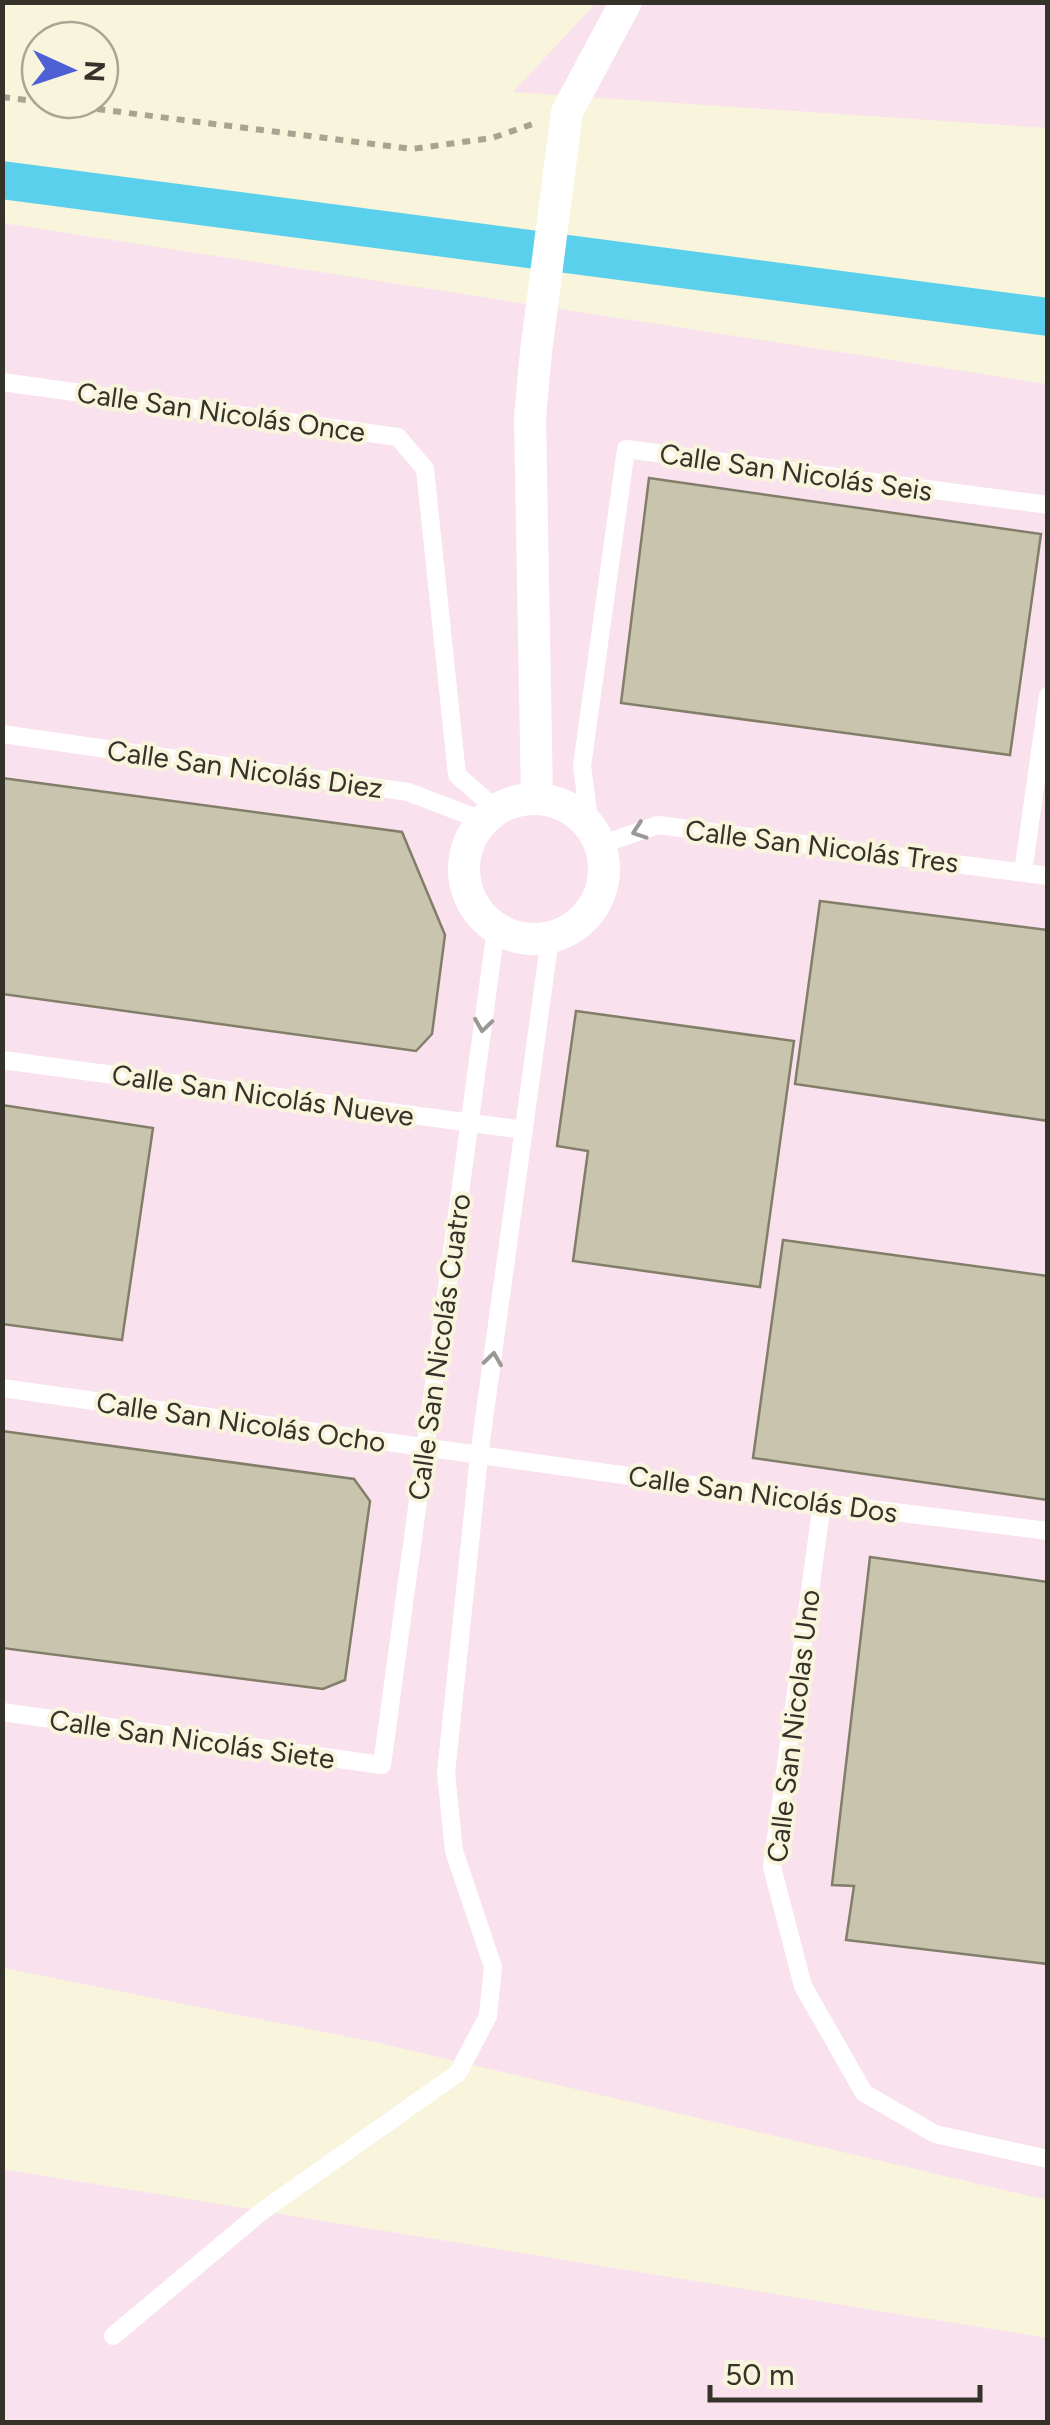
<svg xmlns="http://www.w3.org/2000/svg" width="1050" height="2425" font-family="Figtree,sans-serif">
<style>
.industrial{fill:#f9e2ee}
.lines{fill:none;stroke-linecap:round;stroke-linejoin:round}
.canal{stroke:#5bd0ec;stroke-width:38}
.building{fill:#c8c4ad;stroke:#827e69;stroke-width:2.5}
.path{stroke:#a8a492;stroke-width:6;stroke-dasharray:8 8;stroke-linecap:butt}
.service{stroke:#fff;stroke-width:18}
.minor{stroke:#fff;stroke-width:32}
.oneway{stroke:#9a9894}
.labels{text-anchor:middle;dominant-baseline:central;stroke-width:8;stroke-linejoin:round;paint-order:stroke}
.street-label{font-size:28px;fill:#343229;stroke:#f9f4dc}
</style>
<rect width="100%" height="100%" fill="#f9f4dc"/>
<path class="industrial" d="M596 3H1047V128L513 92Z
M2 223 1047 384V2200L379 2043 3 1968Z
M2 2169 1047 2338V2422H3Z"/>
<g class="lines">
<path class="canal" d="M2 180 1048 317"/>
</g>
<path class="building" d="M649 478 1041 534 1010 755 621 703Z
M2 778 402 832 445 935 432 1034 416 1051 2 994Z
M820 901 1048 930V1121L795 1084Z
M576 1011 794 1041 760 1287 573 1261 588 1151 557 1146Z
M2 1105 153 1128 122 1340 2 1324Z
M783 1240 1048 1276V1500L753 1458Z
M2 1431 354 1479 370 1501 345 1680 323 1689 2 1648Z
M870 1557 1048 1582V1964L846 1940 854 1886 832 1885Z"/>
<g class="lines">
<path class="path" d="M2 97 412 149 492 138 533 124"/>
<path class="service" d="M2 382 398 437 425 469 457 775 497 810
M2 734 408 792 484 821
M590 827 582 766 626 449 1048 505
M600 845 658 825 1048 876
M1023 872 1048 696
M2 1060 524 1130
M2 1388 822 1503 1048 1531
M822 1503 772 1867 803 1986 864 2093 935 2134 1048 2159
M2 1712 382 1765 496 929
M113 2336 261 2212 458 2073 488 2016 493 1967 454 1851 446 1773 479 1456 550 938"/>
<path class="minor" d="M537 799 530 417 536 352 567 112 626 2
M464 869a70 70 0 1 1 140 0a70 70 0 1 1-140 0Z"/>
</g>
<defs><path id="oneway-chevron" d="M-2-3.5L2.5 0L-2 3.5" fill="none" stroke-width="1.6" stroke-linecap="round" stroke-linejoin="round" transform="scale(2.5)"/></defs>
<g class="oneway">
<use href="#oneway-chevron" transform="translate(639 831) rotate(161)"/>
<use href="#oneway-chevron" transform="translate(483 1025) rotate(98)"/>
<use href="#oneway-chevron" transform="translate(493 1359) rotate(-82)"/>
</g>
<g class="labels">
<g class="street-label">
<text transform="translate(221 412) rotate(8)">Calle San Nicolás Once</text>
<text transform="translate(796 472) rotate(8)">Calle San Nicolás Seis</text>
<text transform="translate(245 769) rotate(8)">Calle San Nicolás Diez</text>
<text transform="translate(822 846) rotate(7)">Calle San Nicolás Tres</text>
<text transform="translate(263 1095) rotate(8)">Calle San Nicolás Nueve</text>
<text transform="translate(439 1347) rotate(-82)">Calle San Nicolás Cuatro</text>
<text transform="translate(241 1422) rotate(8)">Calle San Nicolás Ocho</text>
<text transform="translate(763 1494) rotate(8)">Calle San Nicolás Dos</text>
<text transform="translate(793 1726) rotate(-83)">Calle San Nicolas Uno</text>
<text transform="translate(192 1739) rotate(8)">Calle San Nicolás Siete</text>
</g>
</g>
<rect width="1050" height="2425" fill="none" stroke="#343229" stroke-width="10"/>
<g transform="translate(70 70) rotate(93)"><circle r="48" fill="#f9f4dc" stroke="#aaa694" stroke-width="2.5"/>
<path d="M0-8L18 38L0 25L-18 38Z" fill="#4e60d5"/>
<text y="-15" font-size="28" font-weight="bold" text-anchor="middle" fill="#343229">N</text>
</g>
<path d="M710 2385v15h270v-15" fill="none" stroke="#343229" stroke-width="5"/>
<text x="725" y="2385" font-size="30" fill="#343229" stroke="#f9f4dc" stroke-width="8" paint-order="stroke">50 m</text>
</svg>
